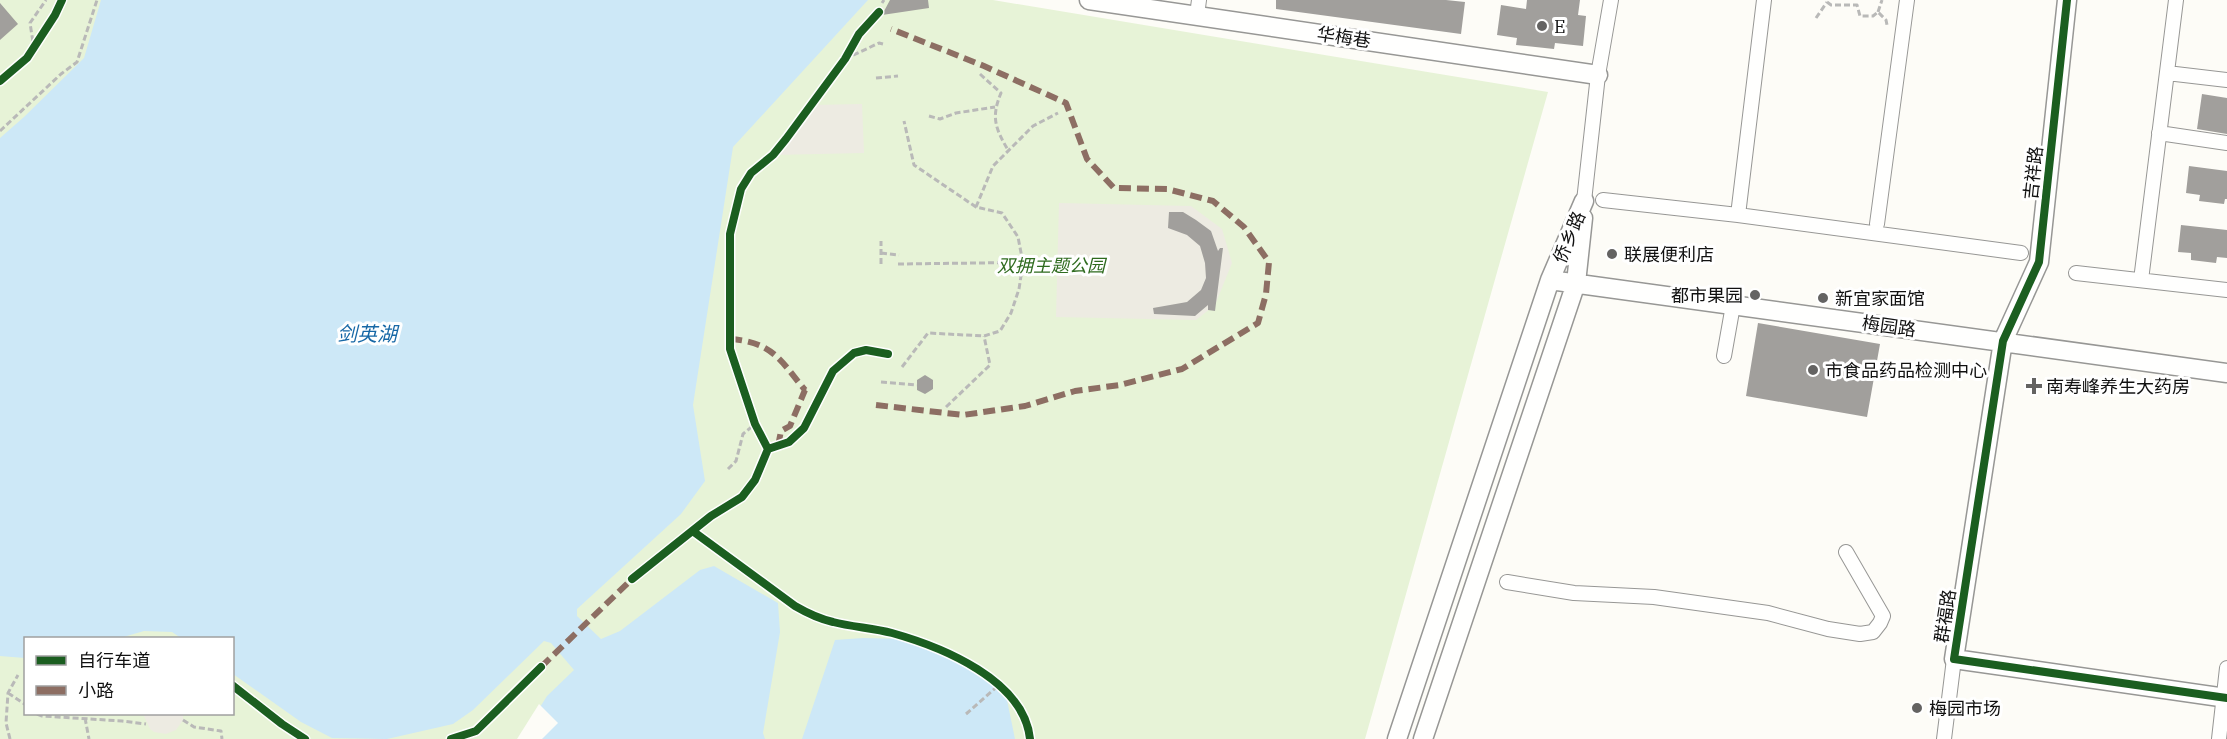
<svg xmlns="http://www.w3.org/2000/svg" width="2227" height="739" font-family="'IBM Plex Serif','Noto Sans SC',serif">
<style>
.green{fill:#e7f3d7;fill-rule:evenodd}
.plaza{fill:#edebe2}
.water{fill:#cde8f7}
.pier{fill:#fdfcf7}
.building{fill:#a19f9c}
.lines{fill:none;stroke-linecap:round;stroke-linejoin:round}
.minor-casing{stroke:#979795;stroke-width:16}
.tertiary-casing{stroke:#979795;stroke-width:21}
.path{stroke:#b9b9b8;stroke-width:3;stroke-dasharray:6 3;stroke-linecap:butt}
.minor{stroke:#fffffe;stroke-width:14}
.tertiary{stroke:#fffffe;stroke-width:18}
.quiet{stroke:#8d6e63;stroke-width:6;stroke-dasharray:12 6;stroke-linecap:butt}
.cycleway-casing{stroke:#fff;stroke-width:11}
.cycleway{stroke:#1b5e20;stroke-width:8}
.poi-dot{fill:#646362;stroke:#fff;stroke-width:2}
.labels{text-anchor:middle;dominant-baseline:central;stroke-width:6;stroke-linejoin:round;paint-order:stroke}
.poi-label{font-size:18px;fill:#111;stroke:#fff;text-anchor:start}
.street-label{font-size:18px;fill:#111;stroke:#fff}
.park-label{font-size:18px;font-style:italic;fill:#2f6b1f;stroke:#fff}
.water-label{font-size:20px;font-style:italic;fill:#1768a6;stroke:#fff}
</style>
<rect width="100%" height="100%" fill="#fdfcf7"/>
<path class="green" d="M0 0H993L1548 92 1365 739H0ZM26 638H232V714H26Z"/>
<path class="plaza" d="M862 104 864 153 773 155 812 105Z
M1059 203 1191 206 1222 229 1232 263 1215 305 1196 320 1056 317Z
M143 714H183V720L176 730 166 734 154 732 150 729Z"/>
<path class="water" d="M101 0H868L733 147 693 405 705 481 681 514 577 609V616L601 639 620 631 700 570 714 566 778 603 780 632 763 733 765 739H520L547 696 574 670 551 643 544 641 473 710 453 724 387 739 332 738 301 722 233 674 232 638H181L172 632 144 631 120 638H26L25 658 0 656V138L24 117 84 58Z
M863 638 904 639 950 652 978 671 1007 700 1015 739H802L835 640Z"/>
<path class="pier" d="M539 704 558 723 542 739H517Z"/>
<path class="building" d="M890 0H928L929 8 882 15Z
M1276 0H1446L1465 2 1461 34 1276 9Z
M1527 0H1580L1578 15 1586 16 1583 46 1555 43 1554 49 1516 45 1517 38 1497 35 1501 5 1526 9Z
M0 3 18 24 0 40Z
M2202 94 2227 98V134L2197 129Z
M2189 166 2227 171V199H2225L2224 204 2199 201 2200 195 2186 193Z
M1169 212H1183L1196 220 1211 231 1218 251 1220 248H1223L1215 311 1208 310V305L1195 316 1154 314 1153 308 1187 302 1201 290 1206 278 1205 263 1200 246 1187 235 1168 228Z
M2181 225 2227 230V258L2217 257 2216 263 2191 260V253L2178 252Z
M1758 323 1880 344 1867 417 1746 396Z
M925 375 933 380V389L925 394 917 390V380Z"/>
<g class="lines">
<g class="minor-casing">
<path id="minor" d="M1197 15 1199 0
M2167 73 2227 80
M2159 133 2227 143
M1603 200 1738 215 2021 253
M1584 201 1598 75 1611 0
M1738 215 1764 0
M1877 224 1907 0
M2076 273 2227 290
M2141 280 2176 0
M1724 356 1732 311
M1507 582 1574 593 1654 597 1768 613 1828 629 1860 634 1873 632 1880 623 1883 616 1846 552
M1944 739 1954 659
M2219 739 2227 668"/>
</g>
<g class="tertiary-casing">
<path id="tertiary" d="M1089 0 1598 75
M2067 0 2039 262 2003 341 1954 659 2227 698
M1550 280 2227 373
M1397 739 1550 280 1584 201
M1423 739 1576 283 1583 218"/>
</g>
<path class="path" d="M1827 2 1831 5H1857L1860 16H1873L1878 12 1886 20 1887 25
M882 3 884 0
M1878 12 1882 0
M1816 18 1827 2
M27 58 33 42 30 23 46 0
M845 59 879 43 883 44
M980 74 1001 93C991 117 995 128 1008 150
M876 78 898 76
M929 116 940 119 956 113 995 107
M0 131 61 74 77 62 97 0
M976 207 993 166 1033 126 1058 113
M881 253 899 255
M881 264V241
M898 264 1057 262
M902 367 928 333 984 336 1000 331 1011 313 1019 289 1023 263 1018 237 1002 213 976 207 914 165 904 121
M881 382 917 385
M946 407 990 365 984 336
M728 469 736 461 743 434 755 424
M8 693 26 705
M37 714 42 716 122 721 146 724
M966 714 999 685
M85 718 89 739
M183 720 194 727 221 731 222 739
M10 739 6 723 8 693 18 675"/>
<use href="#minor" class="minor"/>
<use href="#tertiary" class="tertiary"/>
<path class="quiet" d="M730 339C773 342 780 360 805 390
M876 405 963 415 1025 406 1075 391 1120 385 1182 369 1258 323 1266 294 1269 262 1244 227 1213 201 1167 189 1114 188 1087 159 1066 103 984 66 891 29
M778 446 781 431 790 426 805 390H811
M541 667 632 579"/>
<g class="cycleway-casing">
<path id="cycleway" d="M2067 0 2039 262 2003 341 1954 659 2227 698
M0 81 27 58 55 15 62 0
M768 449 755 424 730 349V234L741 189 751 173 773 155 786 139 845 59 859 34 879 12
M694 532 795 606C807 613 820 619 833 622 852 627 873 628 892 633 942 647 1024 680 1030 739
M632 579 711 516 742 497 755 480 768 449 789 442 804 428 833 371 854 353 866 350 888 354
M232 685 282 724 305 739
M451 739 476 731 541 667"/>
</g>
<use href="#cycleway" class="cycleway"/>
</g>
<g class="poi-dot">
<circle cx="1542" cy="26" r="6"/>
<circle cx="1612" cy="254" r="6"/>
<circle cx="1755" cy="295" r="6"/>
<circle cx="1823" cy="298" r="6"/>
<circle cx="1813" cy="370" r="6"/>
<path d="M2031 377h6v6h6v6h-6v6h-6v-6h-6v-6h6z"/>
<circle cx="1917" cy="708" r="6"/>
</g>
<g class="labels">
<g class="poi-label">
<text x="1554" y="26">E</text>
<text x="1624" y="254">联展便利店</text>
<text x="1743" y="295" text-anchor="end">都市果园</text>
<text x="1835" y="298">新宜家面馆</text>
<text x="1825" y="370">市食品药品检测中心</text>
<text x="2046" y="386">南寿峰养生大药房</text>
<text x="1929" y="708">梅园市场</text>
</g>
<g class="street-label">
<text transform="translate(1344 37) rotate(8)">华梅巷</text>
<text transform="translate(2033 173) rotate(-84)">吉祥路</text>
<text transform="translate(1569 237) rotate(-67)">侨乡路</text>
<text transform="translate(1889 326) rotate(8)">梅园路</text>
<text transform="translate(1945 616) rotate(-81)">群福路</text>
</g>
<g class="park-label">
<text x="1051" y="265">双拥主题公园</text>
</g>
<g class="water-label">
<text x="367" y="333">剑英湖</text>
</g>
</g>
<rect x="24" y="637" width="210" height="78" fill="#ffffff" stroke="#a0a0a0" stroke-width="1.5"/>
<rect x="36" y="656" width="30" height="9" fill="#1b5e20" stroke="#a0a0a0" stroke-width="1.5"/>
<text x="78" y="667" font-size="18" fill="#111111">自行车道</text>
<rect x="36" y="686" width="30" height="9" fill="#8d6e63" stroke="#a0a0a0" stroke-width="1.5"/>
<text x="78" y="697" font-size="18" fill="#111111">小路</text>
</svg>
